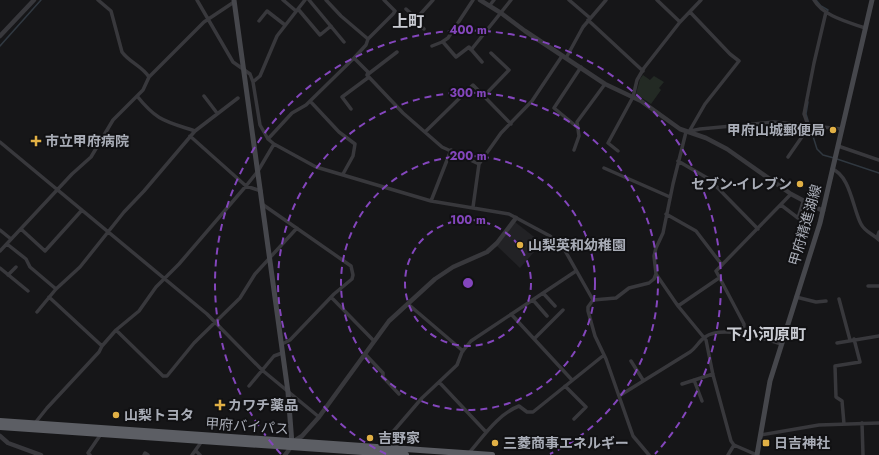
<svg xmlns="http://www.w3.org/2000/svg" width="879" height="455" font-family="Jost,'Noto Sans JP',sans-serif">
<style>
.built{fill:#222225}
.green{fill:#232a24}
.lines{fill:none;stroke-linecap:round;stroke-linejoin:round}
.stream{stroke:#303840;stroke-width:1.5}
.minor{stroke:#38383c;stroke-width:3.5}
.tertiary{stroke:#38383c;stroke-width:4.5}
.secondary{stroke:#46474c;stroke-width:5}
.trunk{stroke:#5c5e64;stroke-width:6}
.ring{fill:none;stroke:#8446bd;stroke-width:2;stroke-dasharray:7 5}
.poi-dot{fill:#e1b045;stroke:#111113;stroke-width:1.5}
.labels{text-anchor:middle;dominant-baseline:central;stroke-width:4;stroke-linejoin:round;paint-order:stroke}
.poi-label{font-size:14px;font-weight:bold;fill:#a9adb7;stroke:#111113;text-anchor:start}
.street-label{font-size:14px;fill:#a9adb7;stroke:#111113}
.quarter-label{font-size:16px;font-weight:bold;fill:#caccd3;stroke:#111113}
.centre{fill:#8446bd;stroke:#111113;stroke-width:2}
.ring-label{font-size:12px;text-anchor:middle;font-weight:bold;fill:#8446bd;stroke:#111113;stroke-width:4;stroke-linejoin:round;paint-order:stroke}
</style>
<rect width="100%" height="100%" fill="#161618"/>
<path class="built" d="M515 222 542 243 520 268 497 246Z"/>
<path class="green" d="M643 75 650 80 654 76 664 82 659 88 661 90 651 104 636 94 640 79Z"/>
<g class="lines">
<path class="stream" d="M816 0 821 6 828 10 827 12
M0 46 41 0
M808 102 806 114 817 149 823 155 834 158
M837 159 879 173"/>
<path class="minor" d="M197 0 233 62 250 74 253 82 260 125 268 139 274 144 316 167 431 201 509 214 550 236 563 247 593 300 588 307V311L595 336 606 359 633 436 649 455
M283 0 296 11
M309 0 344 42
M326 0 341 16 368 39
M569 0 590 18
M657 0 680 22
M814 0C823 16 848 22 865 28
M490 5 494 0
M298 9 320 35 331 26
M406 9 416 18
M690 12 730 54 739 61 705 104 690 130
M588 20 643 71
M259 21 267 11 285 25
M424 29 415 20 433 0
M443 42 456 57 469 47 482 62
M432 46 442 42 448 38 473 0
M471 50 511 0
M354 58 368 72 367 75 403 113 442 147 479 164
M566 58 583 27 606 0
M367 75 397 52
M149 77 204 22 234 2
M253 82 260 76 277 36 305 0
M137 96C157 121 165 121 195 131
M204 96 217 113
M484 96 509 70 491 53
M310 101 339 132 355 144 353 156 343 174
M351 109 342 97 369 77
M808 125 804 114 814 63 826 12
M577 127 554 108 581 67
M425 132 473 85 511 124
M190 136 246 186 261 191
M268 139 292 113 306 105 354 58 366 45 368 39 393 14 395 11 384 0
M0 142 207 314 262 370 319 417
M838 146 879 160
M574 150 579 136 577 122 605 84
M618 151 608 143 633 97 637 80 644 68 680 22 701 0
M788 157 806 131 805 125
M678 161 709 179 758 229
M604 168 670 197
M832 169C850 175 853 209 861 224 865 232 873 234 879 240
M431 201 451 150
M262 204 351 266 353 275 352 279 334 294 290 340 282 344
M781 205 798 218 803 202
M473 207 479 164 501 133 532 101 562 56
M666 214 696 231 722 265
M21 229 45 251 82 210
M0 230 11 239
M877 238 879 232
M7 244 26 259 30 267 56 289
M0 251 72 174 91 157 113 120 143 90 149 77C142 66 129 62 122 52L111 11 98 0
M0 268 28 291
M656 274 678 306 706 340 713 375 731 441 734 445 757 455
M8 275 16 267
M868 286H879
M543 293 555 306
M49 297 102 346
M331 297 374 341
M796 297 816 302 826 301
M839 299 850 340
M533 300 547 316
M593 300 616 298 629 288 649 283 654 279 656 274 654 256 656 248 663 233 673 184 686 132 700 129 774 122 842 129
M408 304 463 351
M678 306 719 278
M37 312 56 289 80 267 124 212 144 191 195 131 238 98
M511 314 572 380
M116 330 163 376H167L194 343 240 298 255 274 297 228
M743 335 744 324 716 271 791 194
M534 339 563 310
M837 343 879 336
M365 354 383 373V377L399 394
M631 361 643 380
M694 380 702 401
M439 382 486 432
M682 384 713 374
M249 386 274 356 282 353
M565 386 586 407 574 419
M619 396 690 352C696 348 699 341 705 337 723 325 762 338 781 344
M35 423 47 408 99 352 102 346 116 330 139 311 156 287 179 264 246 186 258 171 274 144
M862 423 863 455
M844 424 842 401 836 397 835 366 860 362 854 339
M761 435 819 425 879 423
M384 447 385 441 422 398 457 365 462 352 471 341 576 271
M196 451 200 455
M469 453C483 437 498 414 519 406L527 412H533L604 355
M90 455 88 453 101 434
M144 455 145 453 148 455
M192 455 202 441
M728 455 734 445"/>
<path class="tertiary" d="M480 0 501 13 525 31 605 84 641 101 680 129 706 138 727 149 791 194 823 211
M0 36 34 0
M0 436 8 443 41 455
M294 441 302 436 319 417 389 321 435 279 453 267 487 252 497 243 516 218
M285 455 291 447"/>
<path class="secondary" d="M234 0 288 392 292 444
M757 455 770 381 820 223 872 0"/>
<path class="trunk" d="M0 421 492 455
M0 427 406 455"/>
</g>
<g class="ring">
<circle cx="468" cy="283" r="63"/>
<circle cx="468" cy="283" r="127"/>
<path d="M386 454A190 190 0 1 1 550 454"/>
<path d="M281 454A253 253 0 1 1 655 454"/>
</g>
<g class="poi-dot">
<circle cx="833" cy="130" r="4"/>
<path d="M34 135h4v4h4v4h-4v4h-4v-4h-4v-4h4z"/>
<circle cx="800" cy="184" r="4"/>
<circle cx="520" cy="245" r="4"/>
<path d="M218 399h4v4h4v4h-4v4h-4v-4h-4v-4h4z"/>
<circle cx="116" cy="415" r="4"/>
<circle cx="370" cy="438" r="4"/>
<circle cx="495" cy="443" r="4"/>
<rect x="762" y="439" width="8" height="8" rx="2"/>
</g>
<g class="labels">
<g class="poi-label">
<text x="825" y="130" text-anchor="end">甲府山城郵便局</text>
<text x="45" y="141">市立甲府病院</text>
<text x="792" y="184" text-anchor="end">セブン-イレブン</text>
<text x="528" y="245">山梨英和幼稚園</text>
<text x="228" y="405">カワチ薬品</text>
<text x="124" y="415">山梨トヨタ</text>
<text x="378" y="438">吉野家</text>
<text x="503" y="443">三菱商事エネルギー</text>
<text x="774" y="443">日吉神社</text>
</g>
<g class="street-label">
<text transform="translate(805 225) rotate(-74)">甲府精進湖線</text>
<text transform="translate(247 426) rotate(4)">甲府バイパス</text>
</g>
<g class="quarter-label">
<text x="408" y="21">上町</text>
<text x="766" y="334">下小河原町</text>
</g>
</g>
<circle cx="468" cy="283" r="6" class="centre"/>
<g class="ring-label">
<text x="468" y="34">400 m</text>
<text x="468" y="97">300 m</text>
<text x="468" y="160">200 m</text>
<text x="468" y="224">100 m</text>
</g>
</svg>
